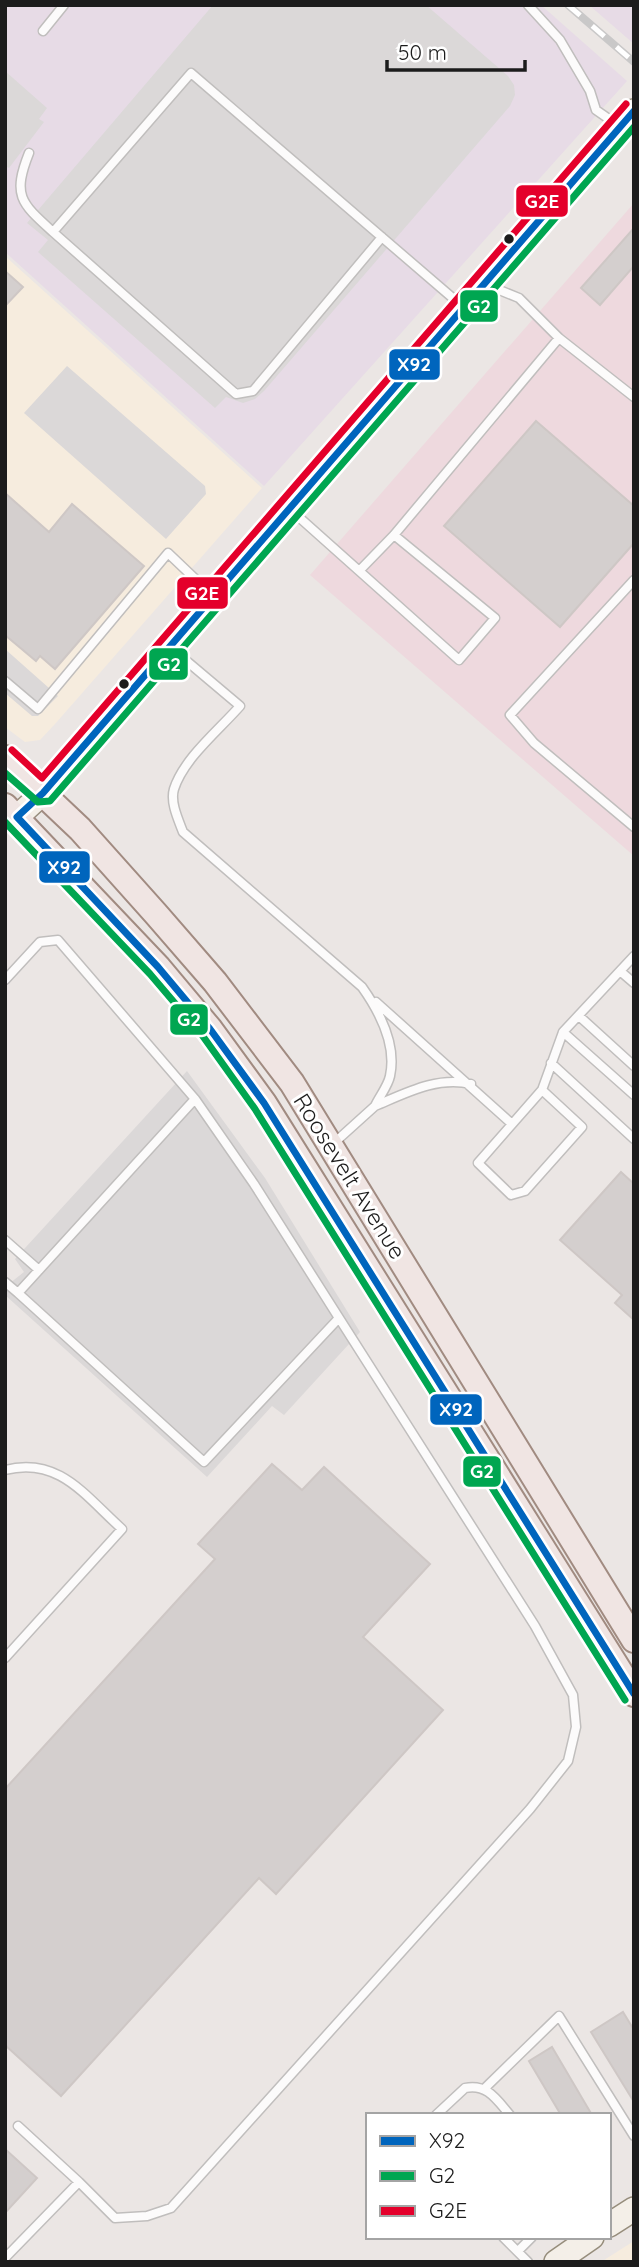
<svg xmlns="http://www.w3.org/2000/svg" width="639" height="2267" font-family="Quicksand,sans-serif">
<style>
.commercial{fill:#eed9de}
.industrial{fill:#e7dbe6}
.education{fill:#f6ecde}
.parking{fill:#dbd8d8}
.building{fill:#d4cfce;stroke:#cec7c5;stroke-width:2}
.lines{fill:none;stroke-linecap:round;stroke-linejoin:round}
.lane-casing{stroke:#c0bebd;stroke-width:11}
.secondary-casing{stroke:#968d7c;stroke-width:26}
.primary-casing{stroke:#a18b81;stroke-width:28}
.lane{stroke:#fcfbfb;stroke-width:8}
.secondary{stroke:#f4efe8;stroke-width:23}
.primary{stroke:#f0e5e3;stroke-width:24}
.rail-casing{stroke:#c9c8c8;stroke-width:8}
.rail{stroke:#fff;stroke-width:5;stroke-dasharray:16;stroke-linecap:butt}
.bus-1-casing{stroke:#fff;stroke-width:12}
.bus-2-casing{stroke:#fff;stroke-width:12}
.bus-3-casing{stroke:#fff;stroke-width:12}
.bus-1{stroke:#0065bd;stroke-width:7}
.bus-2{stroke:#00a651;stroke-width:7}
.bus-3{stroke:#e4002b;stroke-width:7}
.bus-dot{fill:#1c1c1c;stroke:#fff;stroke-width:2.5}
.labels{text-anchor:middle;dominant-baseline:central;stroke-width:6;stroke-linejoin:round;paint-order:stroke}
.street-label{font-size:23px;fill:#1c1c1c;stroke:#fff}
.line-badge{stroke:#fff;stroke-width:2.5}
.badge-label{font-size:19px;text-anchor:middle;font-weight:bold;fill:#fff}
</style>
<rect width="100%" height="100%" fill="#ebe6e4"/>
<path class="commercial" d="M634 203V856L310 575Z"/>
<path class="industrial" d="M5 5H541L627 81 264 486 5 252Z
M589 5H634V44Z"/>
<path class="education" d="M5 256 262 488 55 724 40 740 25 742 5 727Z
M634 2241V2262H601Z"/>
<path class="parking" d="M213 5H426L508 76 514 85 515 95 510 106 264 391 255 399 243 403 226 397 215 408 38 252 48 240 27 223Z
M5 71 47 108 39 119 44 122 9 168 5 166Z
M67 366 205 486 206 494 166 539 24 413Z
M5 649 58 696 38 716H32L5 693Z
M187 1071 265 1178 360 1332 284 1415 272 1406 207 1477 5 1295V1287L24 1272 15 1259Z"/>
<path class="building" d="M634 228V266L600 305 581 288Z
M5 271 23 287 5 306Z
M536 421 634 506V543L560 627 444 526Z
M5 493 49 532 72 504 144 566 55 669 40 656 36 661 5 635Z
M621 1172 634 1184V1320L615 1303 622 1295 560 1240Z
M272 1464 302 1490 324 1467 430 1564 363 1637 443 1710 276 1894 259 1878 61 2096 5 2045V1789L215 1559 198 1544Z
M623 2012 634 2030V2102L591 2032Z
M552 2047 592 2115H561L529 2061Z
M5 2149 37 2178 5 2213Z"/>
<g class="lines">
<g class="lane-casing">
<path id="lane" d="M528 5 560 40 590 91 596 110 619 126
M43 31 64 5
M29 153C12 196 21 203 53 232
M382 237 253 391 236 394 53 232 191 73 462 306
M487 285 519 298 559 338 634 397
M292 511 459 660 495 618 394 535
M360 570 394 535 559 338
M634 580 510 715 534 743 634 827
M170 647 240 706C219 730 184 758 174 789 170 802 178 819 183 832L362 987C379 1011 397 1044 390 1076 388 1086 379 1097 375 1106 406 1093 437 1076 471 1084
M5 681 38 709 168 553 211 594
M634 956 563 1032 634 1095
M620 971 634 983
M5 980 40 942 58 940 195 1099 254 1184 339 1318 204 1462 18 1293 195 1099
M376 1002 512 1124
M579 1016 634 1066
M551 1063 634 1139
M542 1090 582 1127 525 1191 511 1195 478 1163 542 1090 563 1032
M334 1143 375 1106
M5 1240 39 1270
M5 1282 18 1293
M5 1470C59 1456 85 1496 122 1529L5 1658
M484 2089 559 2016 634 2136
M436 2115 465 2088C487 2083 497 2100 510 2115
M79 2182 115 2218 147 2216 171 2208 530 1809 568 1761 576 1727 573 1695 535 1626 339 1318
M503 2237 528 2262
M518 2251 532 2237
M5 2258 79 2182 18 2126"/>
</g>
<g class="secondary-casing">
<path id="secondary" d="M17 817 43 793 634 111
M609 2225 634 2209
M556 2262 592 2237"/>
</g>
<g class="primary-casing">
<path id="primary" d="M5 758 80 829 156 914 215 982 292 1083 634 1640
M5 806 158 967 210 1029 264 1103 634 1694"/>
</g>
<use href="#lane" class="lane"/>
<use href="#secondary" class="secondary"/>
<use href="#primary" class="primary"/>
<g class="rail-casing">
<path id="rail" d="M568 5 634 62"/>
</g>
<use href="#rail" class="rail"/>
<g class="bus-1-casing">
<path id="bus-1" d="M634 111 43 793 17 817 158 967 210 1029 264 1103 634 1694"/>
</g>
<g class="bus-2-casing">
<path id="bus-2" d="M5 773 38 802 50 801 634 127
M5 822 150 974 202 1035 255 1109 625 1700"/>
</g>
<g class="bus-3-casing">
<path id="bus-3" d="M12 750 42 778 626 104"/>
</g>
<use href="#bus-1" class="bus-1"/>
<use href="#bus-2" class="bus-2"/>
<use href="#bus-3" class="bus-3"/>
</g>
<g class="bus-dot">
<circle cx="509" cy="239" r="6"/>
<circle cx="124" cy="684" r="6"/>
</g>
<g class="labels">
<g class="street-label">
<text transform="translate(350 1176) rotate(58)">Roosevelt Avenue</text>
</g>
</g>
<g class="line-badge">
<rect x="515" y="184" width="54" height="34" rx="7" fill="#e4002b"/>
<rect x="459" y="289" width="40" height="34" rx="7" fill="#00a651"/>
<rect x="388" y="348" width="53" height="33" rx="7" fill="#0065bd"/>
<rect x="176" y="576" width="53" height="34" rx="7" fill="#e4002b"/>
<rect x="148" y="647" width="41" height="34" rx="7" fill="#00a651"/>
<rect x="38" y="850" width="53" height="34" rx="7" fill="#0065bd"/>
<rect x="169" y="1003" width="40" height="33" rx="7" fill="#00a651"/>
<rect x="429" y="1393" width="54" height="33" rx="7" fill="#0065bd"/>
<rect x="462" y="1455" width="40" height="33" rx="7" fill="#00a651"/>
</g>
<g class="badge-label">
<text x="542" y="208">G2E</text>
<text x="479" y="313">G2</text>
<text x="414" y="371">X92</text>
<text x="202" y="600">G2E</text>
<text x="169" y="671">G2</text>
<text x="64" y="874">X92</text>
<text x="189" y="1026">G2</text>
<text x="456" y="1416">X92</text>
<text x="482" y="1478">G2</text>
</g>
<rect width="639" height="2267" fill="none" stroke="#1c1c1c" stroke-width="14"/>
<rect x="366" y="2113" width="245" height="126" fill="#ffffff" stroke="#a4a4a4" stroke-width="2"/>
<rect x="380" y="2136" width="35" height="10" fill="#0065bd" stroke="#a4a4a4" stroke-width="2"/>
<text x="429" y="2148" font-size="21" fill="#1c1c1c">X92</text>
<rect x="380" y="2171" width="35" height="10" fill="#00a651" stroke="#a4a4a4" stroke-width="2"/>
<text x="429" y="2183" font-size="21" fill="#1c1c1c">G2</text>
<rect x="380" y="2206" width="35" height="10" fill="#e4002b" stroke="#a4a4a4" stroke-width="2"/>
<text x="429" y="2218" font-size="21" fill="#1c1c1c">G2E</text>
<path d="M387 60v10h138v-10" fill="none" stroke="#1c1c1c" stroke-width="3.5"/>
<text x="398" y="60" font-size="21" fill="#1c1c1c" stroke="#ffffff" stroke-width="5" paint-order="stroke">50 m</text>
</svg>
